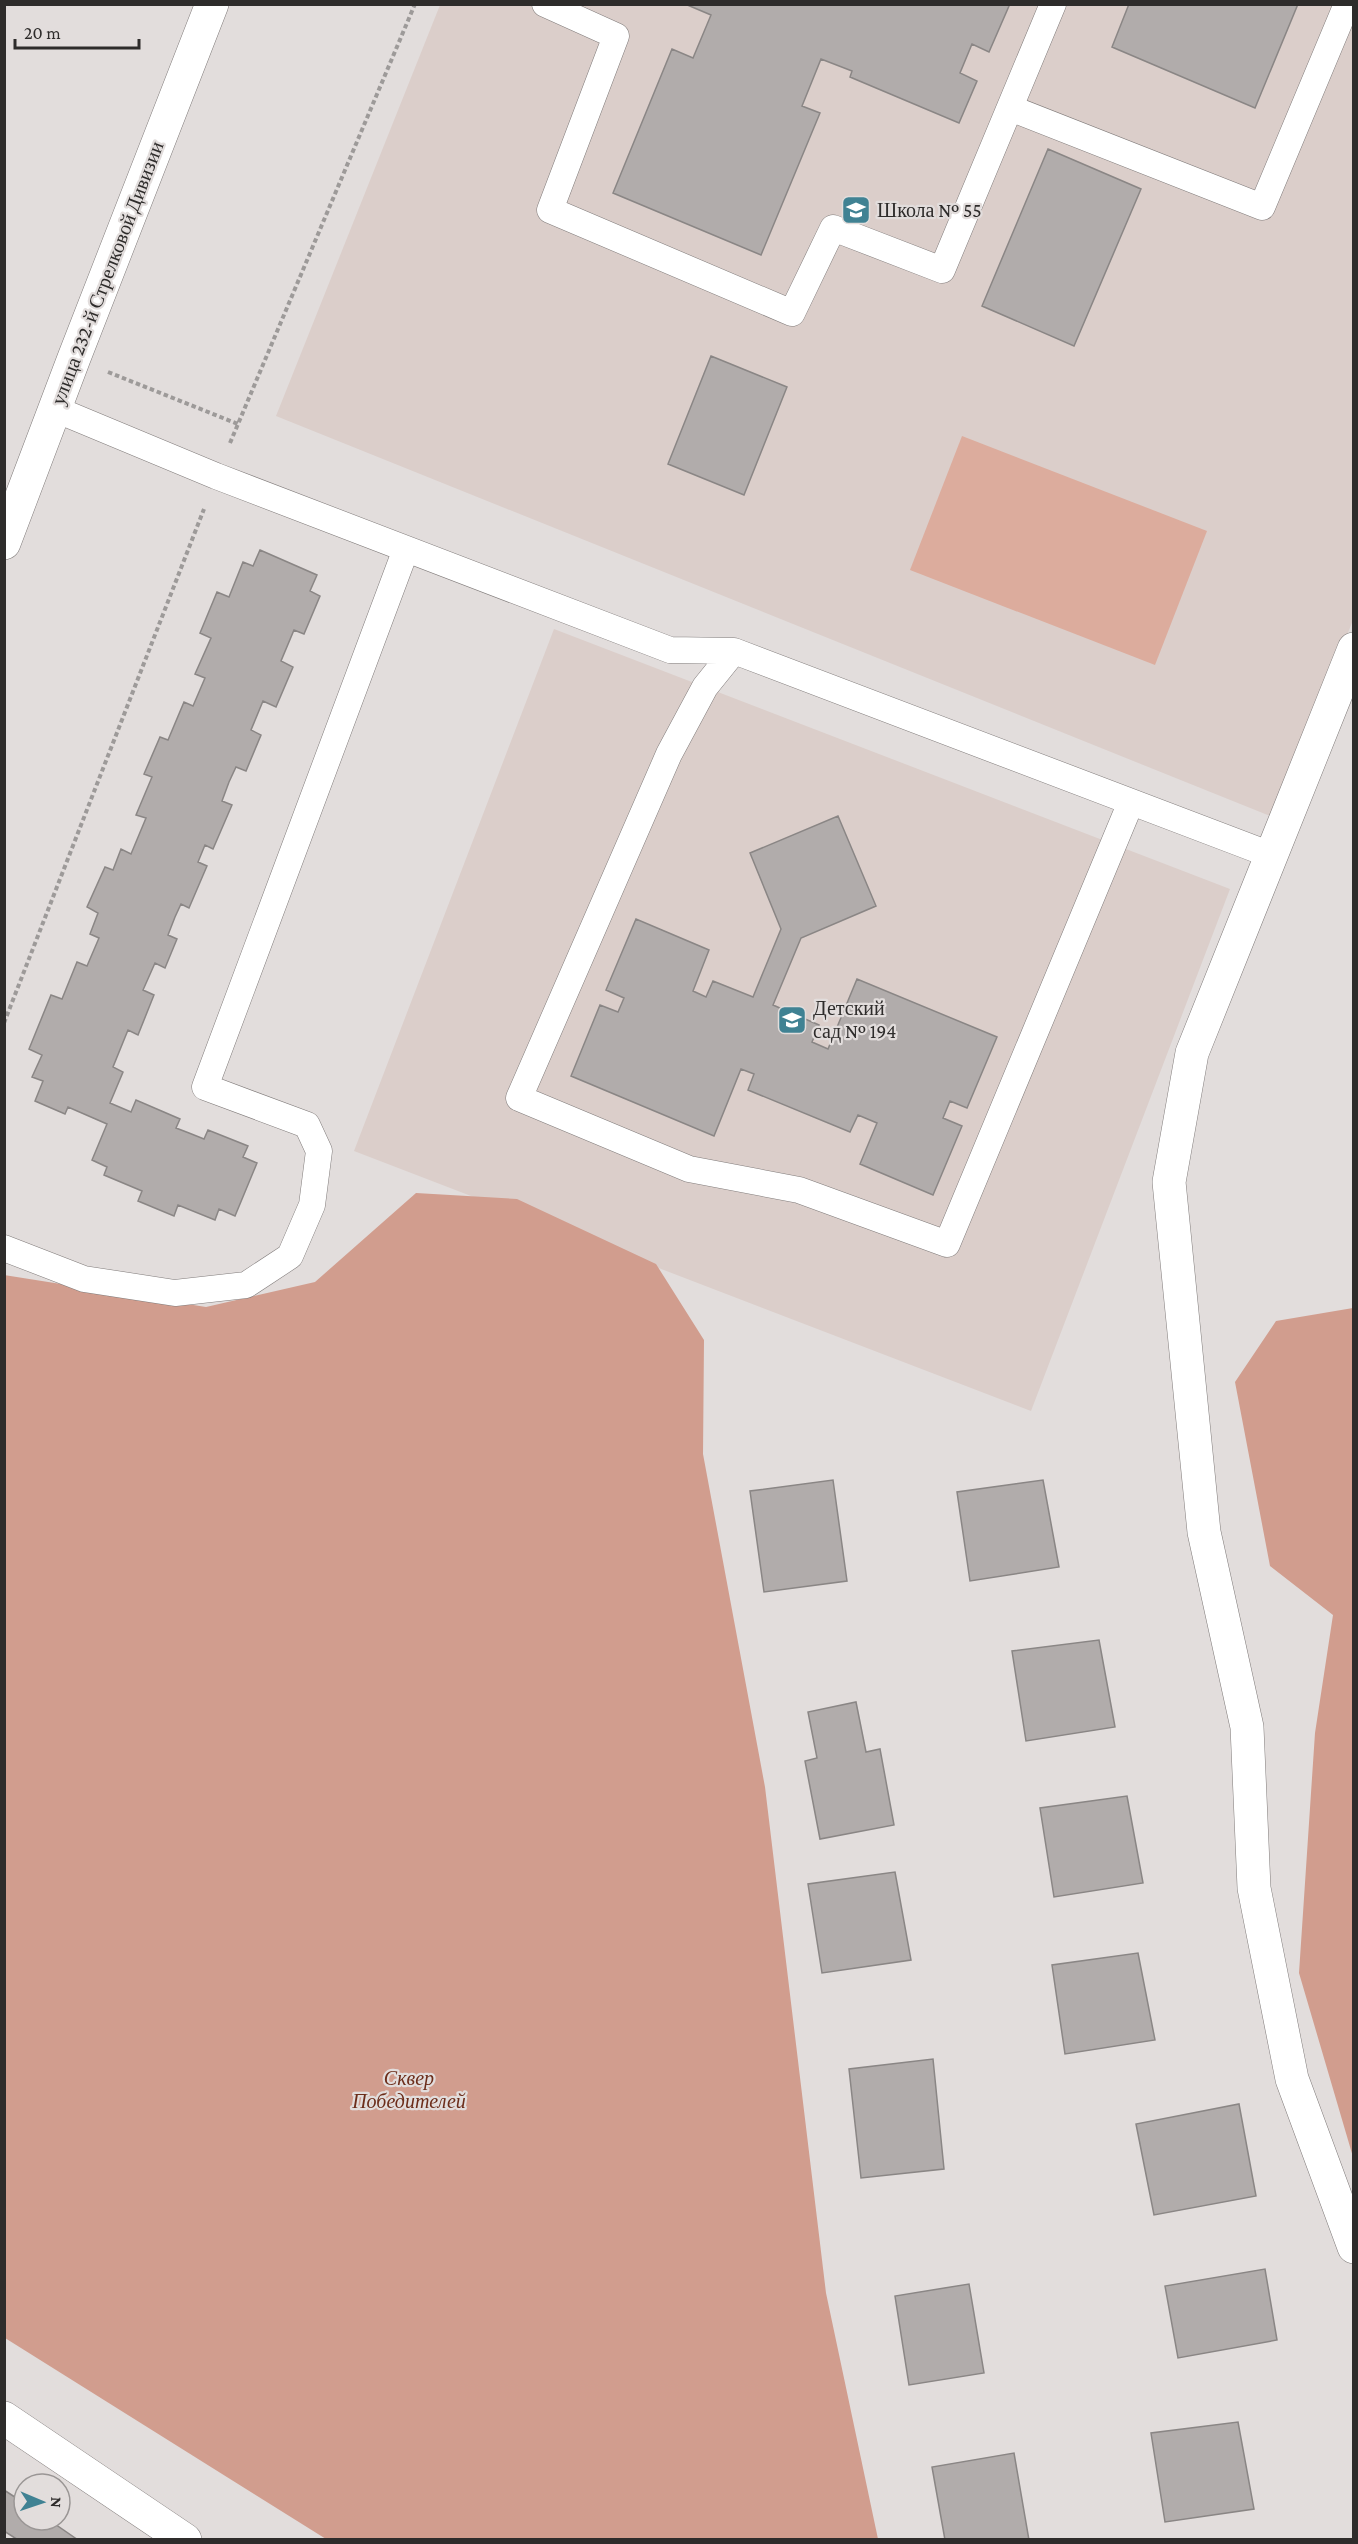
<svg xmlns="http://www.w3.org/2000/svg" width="1358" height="2544" font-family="'Crimson Pro',serif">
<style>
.built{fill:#dbceca}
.green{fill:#dcac9d}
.forest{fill:#d19d8e}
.building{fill:#b1acab;stroke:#8a8685;stroke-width:1.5}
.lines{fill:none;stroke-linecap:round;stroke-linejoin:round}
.lane-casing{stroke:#817c7b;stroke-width:27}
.street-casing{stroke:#817c7b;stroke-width:34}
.secondary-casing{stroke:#817c7b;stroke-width:34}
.path{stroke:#9d9a99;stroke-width:4;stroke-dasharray:4.5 3;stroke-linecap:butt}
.lane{stroke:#fff;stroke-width:26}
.street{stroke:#fff;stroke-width:33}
.secondary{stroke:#fff;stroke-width:33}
.labels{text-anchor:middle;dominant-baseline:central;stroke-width:4.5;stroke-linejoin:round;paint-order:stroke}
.poi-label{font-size:20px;fill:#2e2c2b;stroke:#e2dddc;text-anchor:start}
.street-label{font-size:20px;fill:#2e2c2b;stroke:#e2dddc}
.park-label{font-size:20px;font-style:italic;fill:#6c2d1a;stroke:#e2dddc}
</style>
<rect width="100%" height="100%" fill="#e2dddc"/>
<path class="built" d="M440 5H1353V620L1275 818 276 416Z
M554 629 1230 889 1031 1411 354 1151Z"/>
<path class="green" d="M962 436 1207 531 1155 665 910 570Z"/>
<path class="forest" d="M416 1193 517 1199 656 1264 704 1340 703 1454 765 1787 826 2293 878 2539H326L5 2338 4 1275 206 1307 315 1282Z
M1353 1308H1354L1353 2157 1299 1973 1315 1733 1333 1615 1270 1566 1235 1382 1276 1321Z"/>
<path class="building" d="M685 4H1006L1009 6 989 52 972 44 960 73 977 81 959 123 850 77 852 71 821 59 802 106 820 113 761 255 613 193 672 49 693 58 711 15Z
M1129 4H1298L1255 108 1112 47Z
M1048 149 1141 189 1074 346 982 306Z
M711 356 787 387 744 495 668 464Z
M260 550 317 575 310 591 320 596 304 634 294 630 281 661 293 667 276 707 263 701 251 730 261 735 246 771 236 767 229 782 222 801 232 805 213 849 205 845 198 862 207 866 189 908 181 904 175 917 168 935 177 939 165 968 155 963 143 990 154 995 138 1035 128 1030 113 1067 123 1072 110 1103 131 1112 136 1100 180 1119 176 1128 189 1133 204 1139 208 1130 248 1146 243 1157 257 1163 235 1216 219 1209 215 1220 178 1205 174 1216 138 1201 142 1191 104 1175 107 1167 92 1160 107 1124 68 1107 65 1114 35 1101 43 1081 32 1077 42 1055 29 1049 51 995 62 999 77 962 87 966 99 938 90 934 98 913 87 907 105 867 113 870 121 849 131 854 146 818 136 815 152 777 144 774 160 737 168 740 184 702 193 706 205 678 195 674 211 638 200 633 217 592 229 597 243 562 253 566Z
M838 816 876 906 801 938 773 1005 819 1025 812 1042 828 1049 857 979 997 1037 967 1108 950 1101 943 1118 962 1126 933 1195 860 1164 877 1123 858 1115 850 1132 748 1090 754 1074 741 1069 714 1136 571 1076 600 1005 618 1012 624 998 606 990 636 919 709 950 693 991 706 997 713 981 753 997 781 929 750 853Z
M833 1480 847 1581 764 1592 750 1491Z
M1043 1480 1059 1567 970 1581 957 1492Z
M1099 1640 1115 1727 1026 1741 1012 1651Z
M856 1702 866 1752 880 1749 894 1825 820 1839 805 1761 817 1758 808 1712Z
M1127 1796 1143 1883 1054 1897 1040 1808Z
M895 1872 911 1960 822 1973 808 1884Z
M1138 1953 1155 2040 1065 2054 1052 1965Z
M933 2059 944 2169 861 2178 849 2069Z
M1239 2104 1256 2196 1154 2215 1136 2124Z
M1265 2269 1277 2340 1178 2358 1165 2286Z
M969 2284 984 2373 909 2385 895 2296Z
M1238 2422 1254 2509 1165 2522 1151 2433Z
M1014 2453 1029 2540H945L932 2467Z
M4 2490 24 2503V2520H49L78 2540H18L4 2531Z"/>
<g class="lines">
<g class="lane-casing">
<path id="lane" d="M545 4 616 36 550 210 792 313 833 228 942 270 1053 4
M1010 108 1262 207 1347 4
M55 409 216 476 670 650 734 651 1271 855
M734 651 705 687 669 754 519 1098 689 1169 799 1190 947 1244 1131 802
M4 1248 84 1279 175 1293 246 1285 290 1256 312 1205 319 1151 307 1125 205 1087 406 549"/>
</g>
<g class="street-casing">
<path id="street" d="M1354 649 1192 1053 1169 1182 1204 1532 1247 1727 1254 1888 1292 2079 1354 2247"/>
</g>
<g class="secondary-casing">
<path id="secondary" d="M4 543 74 358 212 4
M4 2418 185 2540"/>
</g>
<path class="path" d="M108 372 238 424
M230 443 415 4
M4 1023 204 509"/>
<use href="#lane" class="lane"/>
<use href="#street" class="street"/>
<use href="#secondary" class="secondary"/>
</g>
<defs>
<g id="school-square" transform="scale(1.5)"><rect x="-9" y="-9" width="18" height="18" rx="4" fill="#408293" stroke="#e2dddc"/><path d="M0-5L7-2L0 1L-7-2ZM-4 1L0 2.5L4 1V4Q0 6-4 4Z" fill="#fff"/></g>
</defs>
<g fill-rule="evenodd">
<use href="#school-square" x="856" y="210"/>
<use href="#school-square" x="792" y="1020"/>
</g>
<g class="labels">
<g class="poi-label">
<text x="877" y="210">Школа № 55</text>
<text x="813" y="1008">Детский<tspan x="813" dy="23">сад № 194</tspan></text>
</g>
<g class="street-label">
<text transform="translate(107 273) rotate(-69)">улица 232-й Стрелковой Дивизии</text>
</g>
<g class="park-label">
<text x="409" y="2078">Сквер<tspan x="409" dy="23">Победителей</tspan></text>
</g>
</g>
<rect width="1358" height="2544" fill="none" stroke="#2e2c2b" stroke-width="12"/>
<g transform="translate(42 2502) rotate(92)"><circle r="28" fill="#e2dddc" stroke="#9a9695" stroke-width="1.5"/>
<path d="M0-4.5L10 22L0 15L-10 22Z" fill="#408293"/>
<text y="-9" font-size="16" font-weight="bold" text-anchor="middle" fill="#2e2c2b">N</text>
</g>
<path d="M15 39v9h124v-9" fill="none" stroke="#2e2c2b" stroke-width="3"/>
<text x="24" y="39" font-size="18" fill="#2e2c2b" stroke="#e2dddc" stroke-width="4.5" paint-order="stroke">20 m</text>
</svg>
